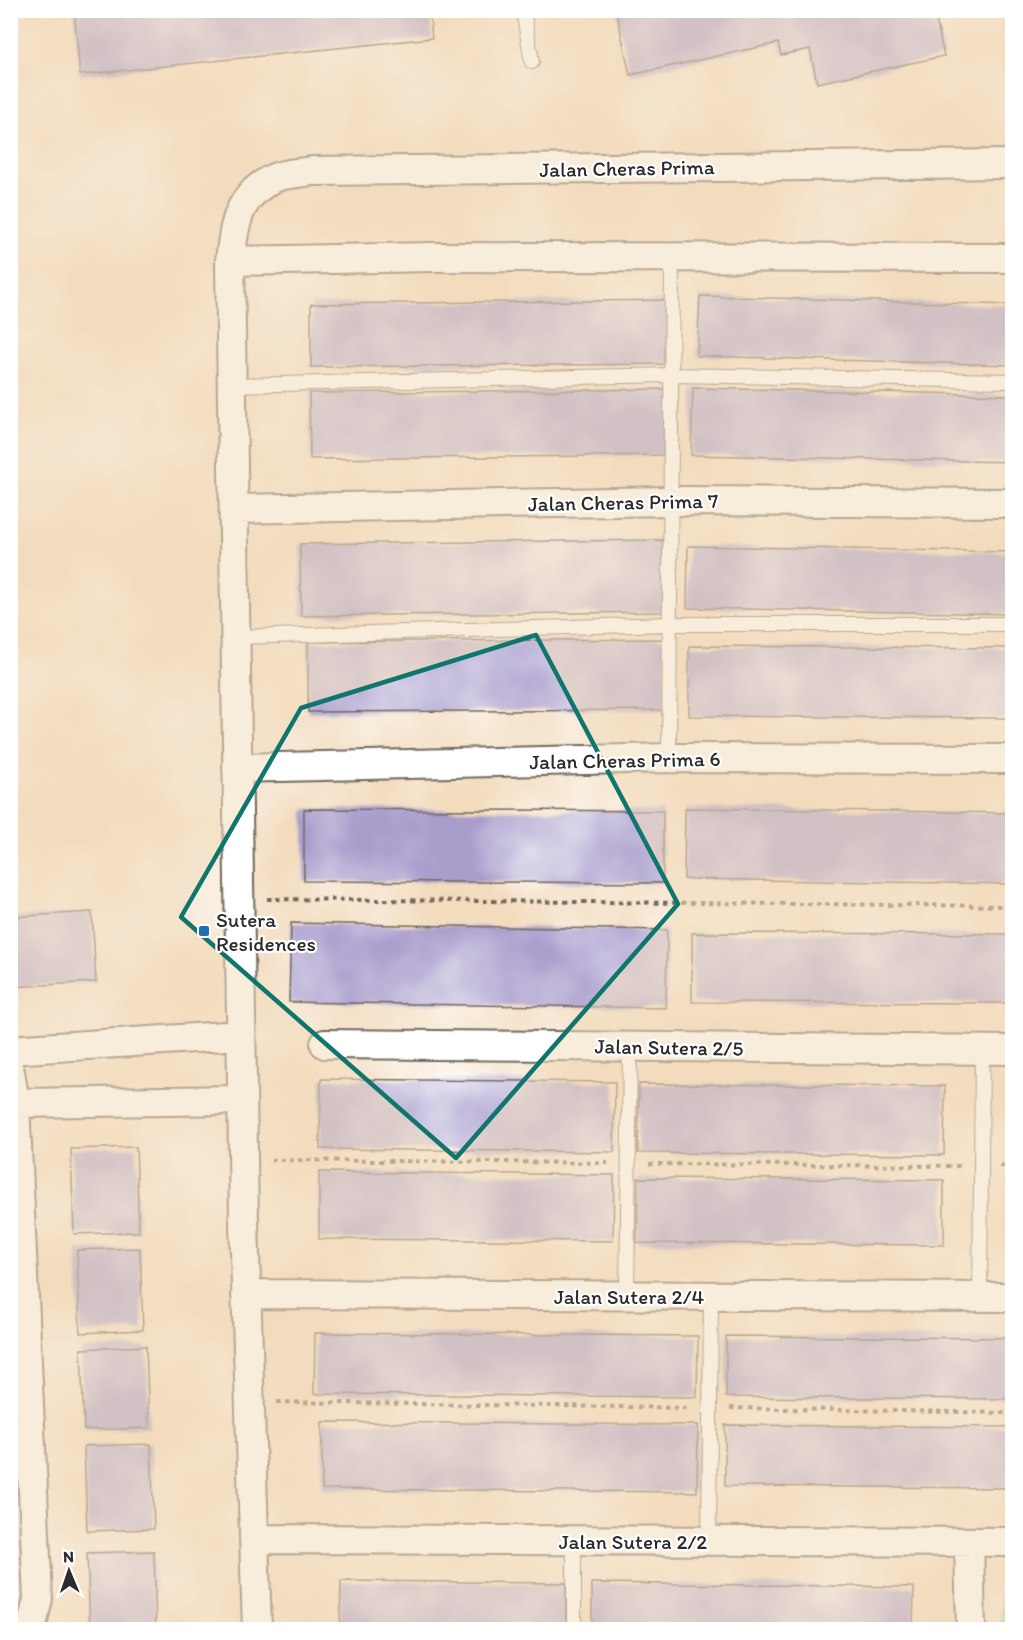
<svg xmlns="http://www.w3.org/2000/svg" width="1023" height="1640" font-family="Itim,sans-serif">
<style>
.green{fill:#a2d889;stroke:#66825a;stroke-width:1.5}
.building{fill:#a99dcc}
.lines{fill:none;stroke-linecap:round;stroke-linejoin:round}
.service-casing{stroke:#71695e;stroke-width:16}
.minor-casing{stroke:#71695e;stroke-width:32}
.path{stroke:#71695e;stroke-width:4;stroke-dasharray:4.5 4.5;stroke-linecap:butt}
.service{stroke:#fff;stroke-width:14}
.minor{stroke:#fff;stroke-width:28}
.marked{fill:none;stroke:#0f766e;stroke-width:4.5;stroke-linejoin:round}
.poi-dot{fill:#1f6fb2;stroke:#fff;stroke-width:2}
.labels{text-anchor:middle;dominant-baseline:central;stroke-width:4.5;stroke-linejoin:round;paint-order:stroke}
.street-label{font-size:21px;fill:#2b2b2b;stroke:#fff}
.poi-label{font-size:21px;fill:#2b2b2b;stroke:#fff;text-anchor:start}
</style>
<rect width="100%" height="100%" fill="#fff"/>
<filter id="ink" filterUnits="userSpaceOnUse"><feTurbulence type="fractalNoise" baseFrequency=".0167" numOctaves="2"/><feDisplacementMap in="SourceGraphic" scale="12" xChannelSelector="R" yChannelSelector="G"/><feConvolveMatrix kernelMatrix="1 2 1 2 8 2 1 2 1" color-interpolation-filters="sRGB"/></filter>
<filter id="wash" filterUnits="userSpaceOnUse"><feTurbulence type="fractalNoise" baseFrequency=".008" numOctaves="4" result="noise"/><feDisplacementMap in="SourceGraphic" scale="24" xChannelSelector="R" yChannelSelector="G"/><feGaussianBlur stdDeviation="1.35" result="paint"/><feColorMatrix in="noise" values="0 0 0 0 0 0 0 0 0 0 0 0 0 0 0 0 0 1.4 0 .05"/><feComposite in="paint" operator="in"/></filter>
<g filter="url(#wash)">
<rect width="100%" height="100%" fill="#f3dcbe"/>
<path class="green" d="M1012 1589V1629H1002V1590Z"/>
<g id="blocks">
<path class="building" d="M74 10H429L432 38 80 75Z
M616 10H934L944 56 817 83 810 49 781 55 778 43 630 75Z
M700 296 1012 305V365L697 356Z
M676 300 677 364 311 367V304Z
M693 388 1012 395V462L691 455Z
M673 389 674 455 310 459 309 393Z
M663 540 664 612 301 616 300 544Z
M688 546 1012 552V614L687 608Z
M665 639V710L308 712V642Z
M689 646 1012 648V718L689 716Z
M685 808 1012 813V884L684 879Z
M304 809 663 811V883L304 881Z
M92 912 96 982 10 987V917Z
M291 923 667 930 666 1008 289 1002Z
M692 933 1012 934V1003L692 1002Z
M321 1079 615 1082 614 1152 320 1149Z
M639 1084 945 1086 944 1155 638 1153Z
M136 1147 139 1232 74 1234 71 1149Z
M319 1172 614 1175 613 1241 319 1239Z
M638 1178 944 1180V1245L637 1243Z
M140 1248 143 1330 80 1333 77 1250Z
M315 1333 698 1336 697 1397 314 1394Z
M726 1336 1012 1338V1399L726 1397Z
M146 1346 149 1428 84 1430 81 1349Z
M322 1422 698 1425 697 1492 322 1489Z
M725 1425 1012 1427V1488L725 1486Z
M151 1444 154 1529 87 1531 84 1446Z
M154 1551 156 1629 90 1630 87 1553Z
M341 1581 566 1583V1630H340Z
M592 1583 914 1587 913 1630H592Z"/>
</g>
</g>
<g filter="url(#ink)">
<use href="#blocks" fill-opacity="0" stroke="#71695e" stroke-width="1.5"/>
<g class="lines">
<g class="service-casing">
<path id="service" d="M523 10 532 62
M232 385 671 375 1012 381
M235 637 670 624H1012
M669 758 672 257
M627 1296 630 1046
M980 1297 982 1049
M574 1541V1630
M709 1541 711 1296"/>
</g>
<g class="minor-casing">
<path id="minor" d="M230 261 432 257 1012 258
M234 509 670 501 1012 503
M237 768 669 758 1012 759
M325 1044 1012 1050
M10 1050 241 1035
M10 1072 15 1103 38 1599 31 1630
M15 1103 242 1100
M246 1294 1012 1297
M254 1539 1012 1542
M969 1542 971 1630
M257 1630 244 1222 230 261C234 224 238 195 274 178 285 173 301 173 312 171L1012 164"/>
</g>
<path class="path" d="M267 899 1012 906
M271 1160 608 1163
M649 1164 962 1166
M1000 1166H1012
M277 1402 690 1408
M730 1408 1012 1413"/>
<use href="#service" class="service"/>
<use href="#minor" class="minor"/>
</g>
</g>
<path d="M0 0H1023V1640H0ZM536 635 678 904 456 1158 181 917 301 708Z" fill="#f3dcbe" fill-opacity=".55" fill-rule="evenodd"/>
<path class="marked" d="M536 635 678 904 456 1158 181 917 301 708Z"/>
<rect class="poi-dot" x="198" y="925" width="12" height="12" rx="3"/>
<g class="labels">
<g class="street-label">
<text transform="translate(627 168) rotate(-1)">Jalan Cheras Prima</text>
<text transform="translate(623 502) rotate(-1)">Jalan Cheras Prima 7</text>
<text transform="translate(625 760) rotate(-1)">Jalan Cheras Prima 6</text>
<text transform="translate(669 1047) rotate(1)">Jalan Sutera 2/5</text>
<text x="629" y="1296">Jalan Sutera 2/4</text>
<text x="633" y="1541">Jalan Sutera 2/2</text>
</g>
<g class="poi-label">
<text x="216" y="919">Sutera<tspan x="216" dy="24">Residences</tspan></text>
</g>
</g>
<rect width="1023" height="1640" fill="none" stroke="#fff" stroke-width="36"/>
<g transform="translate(69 1571) rotate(358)" stroke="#ffffff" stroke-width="4.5" paint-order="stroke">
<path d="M0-4.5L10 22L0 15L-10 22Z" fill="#2b2b2b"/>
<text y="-9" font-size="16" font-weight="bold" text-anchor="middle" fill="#2b2b2b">N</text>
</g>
</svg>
